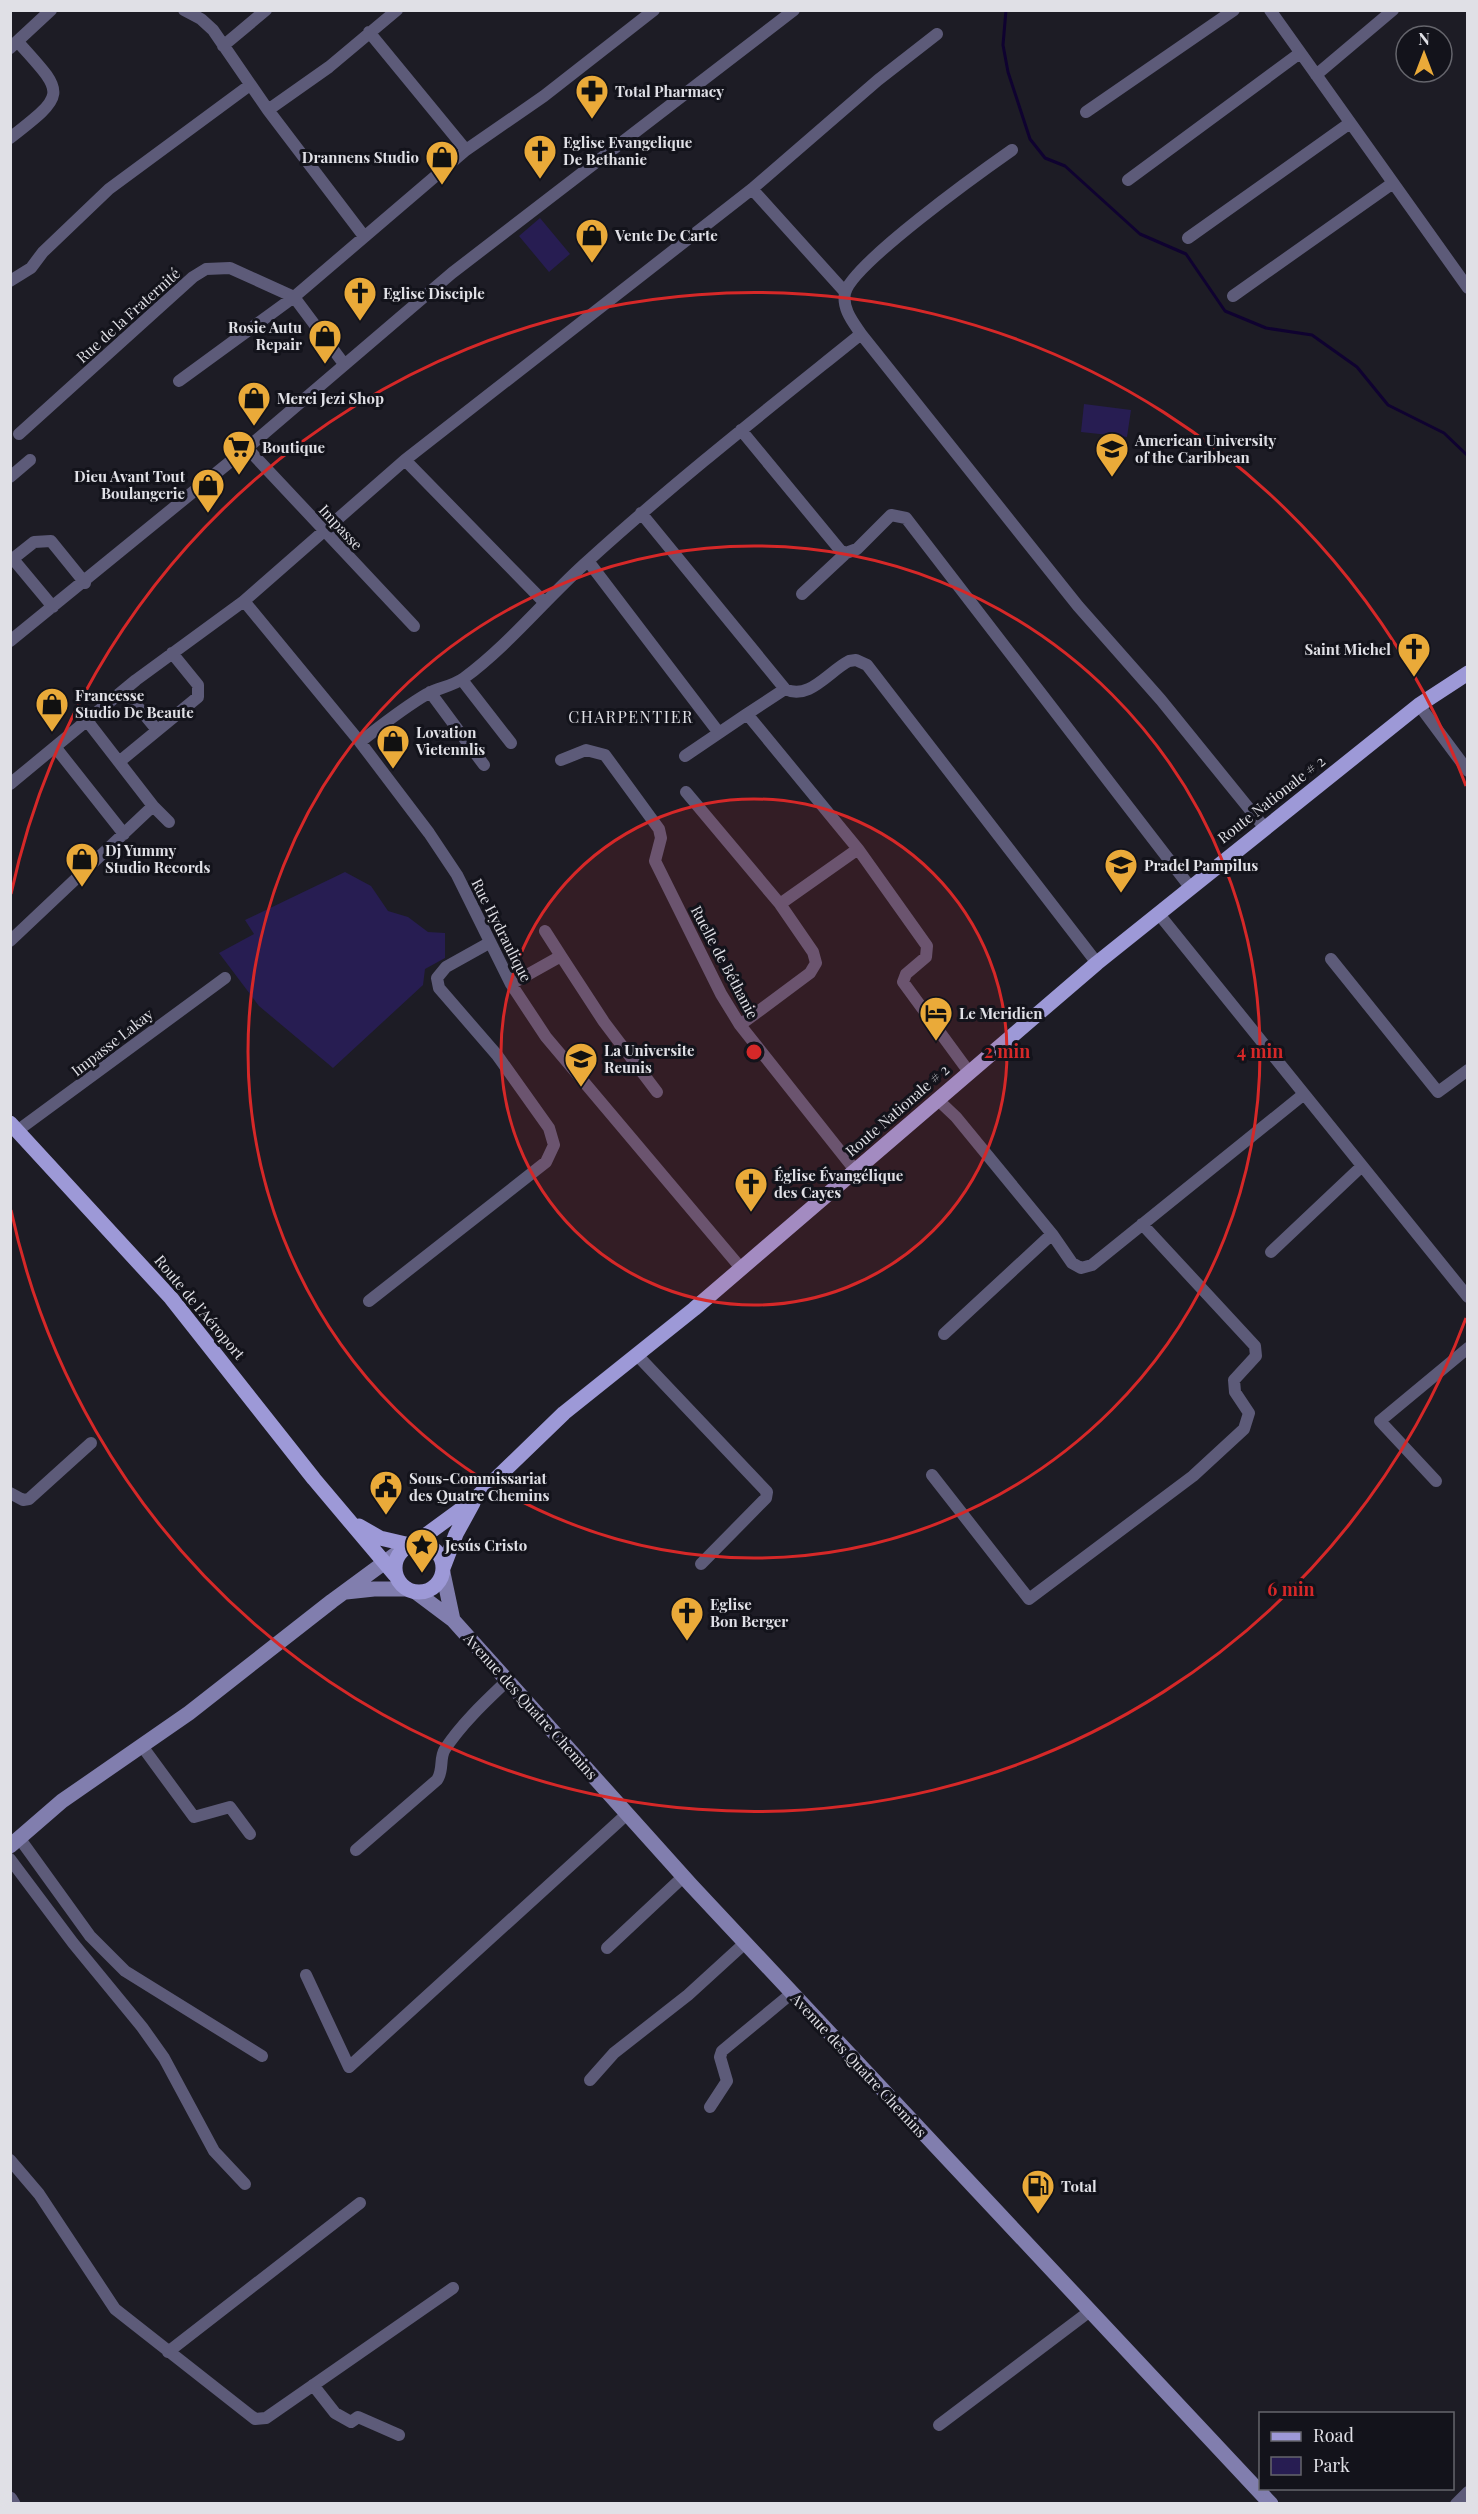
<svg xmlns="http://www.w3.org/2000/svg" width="1478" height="2514" font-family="'Playfair Display',serif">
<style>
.green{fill:#271d52}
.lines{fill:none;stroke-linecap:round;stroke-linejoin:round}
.stream{stroke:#0f0230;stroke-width:3}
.minor{stroke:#5d5b79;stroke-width:12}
.tertiary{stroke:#5d5b79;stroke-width:15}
.secondary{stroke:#817eae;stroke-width:15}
.primary{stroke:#9d99d7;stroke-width:15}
.ring{fill:none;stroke:#d62828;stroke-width:3}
.labels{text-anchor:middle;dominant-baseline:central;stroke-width:6;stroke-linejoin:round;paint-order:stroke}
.poi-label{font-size:15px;font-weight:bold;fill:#e0e0e6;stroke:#13131b;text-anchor:start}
.street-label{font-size:15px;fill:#e0e0e6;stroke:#13131b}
.neighbourhood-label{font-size:16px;letter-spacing:1.5px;fill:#e0e0e6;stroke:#13131b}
.centre{fill:#d62828;stroke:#13131b;stroke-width:3}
.ring-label{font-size:18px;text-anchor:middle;font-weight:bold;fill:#d62828;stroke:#13131b;stroke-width:6;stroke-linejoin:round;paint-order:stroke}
</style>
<rect width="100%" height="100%" fill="#1d1c25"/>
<path class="green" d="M540 218 570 254 549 272 519 236Z
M1084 404 1131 410 1127 437 1081 432Z
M345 872 371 886 388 911 408 917 428 932 445 933V958L425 969 423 985 333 1068 259 1006 219 953 254 934 245 920Z"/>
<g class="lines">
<path class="stream" d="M1006 10 1003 45 1008 72 1030 139 1045 158 1065 166 1140 234 1186 254 1225 311 1266 328 1312 335 1357 367 1388 405 1444 433 1468 456"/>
<path class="minor" d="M184 10 201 19 213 30 268 110 363 235
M1270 10 1468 288
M369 32 466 150
M223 46 266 10
M10 48 51 10
M1316 75 1393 10
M268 110 329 67 397 10
M1086 112 1234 10
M10 138C68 93 65 94 18 42
M1012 150C982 171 852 264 845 293 842 309 853 322 861 334L1078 606 1161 700 1264 827
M1128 180 1300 53
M752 189 845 292
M1188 238 1350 123
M10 281 31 268 43 252 109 189 250 85
M1233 296 1393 183
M179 381 294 297 466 150 544 96 654 10
M741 430 840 550 846 553 857 549 891 515 906 518 1190 887
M19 434 193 277 206 269 230 268 294 297 344 364
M247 448 414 626
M405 460 545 603
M10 477 30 460
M641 513 785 689C809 701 829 671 849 661L856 660 867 665 1097 963
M13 559 53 607
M10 561 34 542 51 541 85 583
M588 561 719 733
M802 594 846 553
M244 601 360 742 429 833 457 875 511 984 546 1037 740 1267
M10 641 247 448 452 273 794 10
M462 680 511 743
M124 690 157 730
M430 692 484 765
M1419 705 1468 771
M747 714 785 689
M360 742C382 725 403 708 427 694 438 688 453 686 464 678 510 644 546 598 589 560 676 481 769 408 861 334
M56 748 124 834
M685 756 747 714 858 849 927 946 926 957 906 974 903 982 969 1072
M561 760 586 750 605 755 659 829 661 838 655 861 721 994 740 1025 855 1170
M119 762 198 697V685L172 653
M10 784 136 680 244 601 405 460 752 189 878 80 937 34
M686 792 780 904 813 952 816 963 810 973 740 1025
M153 806 169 822
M780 904 858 849
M1158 913 1468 1297
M545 931 561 956
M10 941 153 806 88 722
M1331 959 1438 1092 1468 1070
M511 984 561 956 604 1022 657 1092
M937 1099 956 1117 1052 1234
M17 1131 225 978
M1271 1252 1362 1166
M369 1301 546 1162 554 1145 549 1128 497 1055 439 988 437 978 446 967 489 943
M944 1334 1052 1234 1072 1263 1081 1268 1092 1265 1304 1094
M637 1355 767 1492 766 1498 701 1564
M932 1475 1029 1599 1193 1476 1244 1429 1249 1413 1235 1392 1234 1380 1256 1356 1255 1346 1142 1224
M1436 1481 1380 1421 1468 1348
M10 1493 23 1500 29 1499 91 1443
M142 1746 194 1817 230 1807 250 1834
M20 1839 90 1936 125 1971 262 2056
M356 1850 437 1780C444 1770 439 1758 445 1749 462 1723 486 1701 508 1680
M10 1859 73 1943 142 2027 164 2058 214 2151 245 2184
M607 1948 683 1877
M306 1975 349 2067 627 1814
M590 2080 614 2053 688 1995 745 1943
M710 2107 727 2081 720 2057 722 2051 792 1993
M10 2160 39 2194 115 2309 255 2419 266 2418 453 2288
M168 2352 360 2203
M313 2385 335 2413 351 2422 358 2417 399 2435
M939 2425 1090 2311
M1456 2504 1468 2492"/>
<path class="tertiary" d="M10 2499 13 2504"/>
<path class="secondary" d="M443 1573 453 1620
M346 1592 374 1589H407
M417 1593 453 1620 691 1885 1271 2504
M10 1846 62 1801 189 1713 332 1601 404 1548"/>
<path class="primary" d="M10 1123 171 1298 314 1479 395 1575
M359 1526 380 1538 410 1545
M415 1543 475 1499 564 1413 694 1309 1097 963 1419 705 1468 673
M395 1568a24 24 0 1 1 48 0a24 24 0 1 1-48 0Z
M443 1568 456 1534 473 1503"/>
</g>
<circle cx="754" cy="1052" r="253" fill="#d62828" fill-opacity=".12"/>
<g class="ring">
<circle cx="754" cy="1052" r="253"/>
<circle cx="754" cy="1052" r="506"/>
<path d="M1466 1318A760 760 0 0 1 11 1210M11 894A760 760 0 0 1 1466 786"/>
</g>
<defs>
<g id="pharmacy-pin" transform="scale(1.725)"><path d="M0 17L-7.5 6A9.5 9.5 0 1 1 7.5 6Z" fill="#eaaa39" stroke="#13131b"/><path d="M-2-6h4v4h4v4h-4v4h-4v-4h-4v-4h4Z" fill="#111"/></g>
<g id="church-pin" transform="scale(1.725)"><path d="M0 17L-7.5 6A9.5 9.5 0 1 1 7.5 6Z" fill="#eaaa39" stroke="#13131b"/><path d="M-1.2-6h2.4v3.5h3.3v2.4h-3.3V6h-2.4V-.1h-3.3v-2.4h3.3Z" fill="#111"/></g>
<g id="shop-pin" transform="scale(1.725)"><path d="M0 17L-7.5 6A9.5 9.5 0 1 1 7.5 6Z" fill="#eaaa39" stroke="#13131b"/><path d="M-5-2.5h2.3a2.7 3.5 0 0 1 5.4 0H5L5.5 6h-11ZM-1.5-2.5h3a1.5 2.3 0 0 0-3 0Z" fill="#111"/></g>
<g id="supermarket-pin" transform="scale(1.725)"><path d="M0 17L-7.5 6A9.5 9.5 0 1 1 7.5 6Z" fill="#eaaa39" stroke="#13131b"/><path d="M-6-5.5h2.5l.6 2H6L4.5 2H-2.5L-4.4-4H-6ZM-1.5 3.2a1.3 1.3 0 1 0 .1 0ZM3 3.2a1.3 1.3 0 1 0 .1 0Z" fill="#111"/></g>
<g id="university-pin" transform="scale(1.725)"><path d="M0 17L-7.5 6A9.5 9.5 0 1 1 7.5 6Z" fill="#eaaa39" stroke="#13131b"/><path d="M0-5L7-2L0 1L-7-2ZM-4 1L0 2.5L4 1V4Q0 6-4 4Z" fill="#111"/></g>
<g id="school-pin" transform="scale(1.725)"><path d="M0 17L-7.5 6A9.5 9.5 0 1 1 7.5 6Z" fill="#eaaa39" stroke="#13131b"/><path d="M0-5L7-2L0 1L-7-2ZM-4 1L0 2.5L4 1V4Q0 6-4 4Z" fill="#111"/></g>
<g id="hotel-pin" transform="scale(1.725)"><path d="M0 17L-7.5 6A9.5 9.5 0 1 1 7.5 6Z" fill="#eaaa39" stroke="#13131b"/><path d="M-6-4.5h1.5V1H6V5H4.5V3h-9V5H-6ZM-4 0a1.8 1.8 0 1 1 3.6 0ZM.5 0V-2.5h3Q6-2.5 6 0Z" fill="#111"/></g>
<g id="civic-pin" transform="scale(1.725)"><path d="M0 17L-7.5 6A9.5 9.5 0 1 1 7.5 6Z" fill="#eaaa39" stroke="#13131b"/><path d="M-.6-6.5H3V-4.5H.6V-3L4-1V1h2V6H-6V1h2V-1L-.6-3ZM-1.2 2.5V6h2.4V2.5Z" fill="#111"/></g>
<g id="sight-pin" transform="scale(1.725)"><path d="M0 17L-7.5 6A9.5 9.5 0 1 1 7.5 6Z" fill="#eaaa39" stroke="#13131b"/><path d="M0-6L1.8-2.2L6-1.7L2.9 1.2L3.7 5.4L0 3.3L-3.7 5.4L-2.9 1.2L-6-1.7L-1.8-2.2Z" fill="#111"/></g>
<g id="fuel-pin" transform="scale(1.725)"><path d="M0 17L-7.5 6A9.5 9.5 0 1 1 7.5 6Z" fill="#eaaa39" stroke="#13131b"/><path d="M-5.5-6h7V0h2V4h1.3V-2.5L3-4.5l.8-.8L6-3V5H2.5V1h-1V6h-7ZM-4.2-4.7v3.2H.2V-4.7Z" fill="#111"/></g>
</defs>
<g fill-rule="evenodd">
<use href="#pharmacy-pin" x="592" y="91"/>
<use href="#church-pin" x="540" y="151"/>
<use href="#shop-pin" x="442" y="157"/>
<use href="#shop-pin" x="592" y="235"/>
<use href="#church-pin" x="360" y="293"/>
<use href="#shop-pin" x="325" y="336"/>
<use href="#shop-pin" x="254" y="398"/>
<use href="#supermarket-pin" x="239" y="447"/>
<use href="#university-pin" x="1112" y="449"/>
<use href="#shop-pin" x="208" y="485"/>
<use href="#church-pin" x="1414" y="649"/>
<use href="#shop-pin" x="52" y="704"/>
<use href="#shop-pin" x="393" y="741"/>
<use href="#shop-pin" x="82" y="859"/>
<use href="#school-pin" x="1121" y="865"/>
<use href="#hotel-pin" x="936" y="1013"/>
<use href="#school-pin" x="581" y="1059"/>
<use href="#church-pin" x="751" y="1184"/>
<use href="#civic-pin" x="386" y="1487"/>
<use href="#sight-pin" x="422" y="1545"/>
<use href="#church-pin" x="687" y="1613"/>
<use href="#fuel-pin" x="1038" y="2186"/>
</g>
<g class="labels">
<g class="poi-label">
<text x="615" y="91">Total Pharmacy</text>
<text x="563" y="142">Eglise Evangelique<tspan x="563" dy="17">De Bethanie</tspan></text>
<text x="419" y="157" text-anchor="end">Drannens Studio</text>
<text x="615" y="235">Vente De Carte</text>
<text x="383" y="293">Eglise Disciple</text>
<text x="302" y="327" text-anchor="end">Rosie Autu<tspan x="302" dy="17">Repair</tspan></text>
<text x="277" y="398">Merci Jezi Shop</text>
<text x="1135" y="440">American University<tspan x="1135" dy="17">of the Caribbean</tspan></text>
<text x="262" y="447">Boutique</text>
<text x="185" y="476" text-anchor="end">Dieu Avant Tout<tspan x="185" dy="17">Boulangerie</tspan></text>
<text x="1391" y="649" text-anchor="end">Saint Michel</text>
<text x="75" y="695">Francesse<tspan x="75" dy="17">Studio De Beaute</tspan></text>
<text x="416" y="732">Lovation<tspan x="416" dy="17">Vietennlis</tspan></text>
<text x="105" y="850">Dj Yummy<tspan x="105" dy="17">Studio Records</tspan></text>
<text x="1144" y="865">Pradel Pampilus</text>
<text x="959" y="1013">Le Meridien</text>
<text x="604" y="1050">La Universite<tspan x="604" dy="17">Reunis</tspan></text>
<text x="774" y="1175">Église Évangélique<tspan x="774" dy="17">des Cayes</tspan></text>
<text x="409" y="1478">Sous-Commissariat<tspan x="409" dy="17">des Quatre Chemins</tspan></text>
<text x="445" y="1545">Jesús Cristo</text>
<text x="710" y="1604">Eglise<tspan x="710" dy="17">Bon Berger</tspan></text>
<text x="1061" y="2186">Total</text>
</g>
<g class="street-label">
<text transform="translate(128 315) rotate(-42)">Rue de la Fraternité</text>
<text transform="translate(341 527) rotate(47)">Impasse</text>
<text transform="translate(1271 799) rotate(-38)">Route Nationale # 2</text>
<text transform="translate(502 930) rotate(63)">Rue Hydraulique</text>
<text transform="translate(725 962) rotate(62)">Ruelle de Béthanie</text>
<text transform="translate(112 1042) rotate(-38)">Impasse Lakay</text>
<text transform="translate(897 1110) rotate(-41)">Route Nationale # 2</text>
<text transform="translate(200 1307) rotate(50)">Route de l’Aéroport</text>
<text transform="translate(531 1706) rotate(48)">Avenue des Quatre Chemins</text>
<text transform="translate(859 2065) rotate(47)">Avenue des Quatre Chemins</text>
</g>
<g class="neighbourhood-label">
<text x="631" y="716">CHARPENTIER</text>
</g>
</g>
<circle cx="754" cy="1052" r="9" class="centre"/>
<g class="ring-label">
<text x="1007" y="1058">2 min</text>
<text x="1260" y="1058">4 min</text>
<text x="1291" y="1596">6 min</text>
</g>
<rect width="1478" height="2514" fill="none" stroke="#e0e0e6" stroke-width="24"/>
<rect x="1259" y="2412" width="195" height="78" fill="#13131b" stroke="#65656c" stroke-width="1.5"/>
<rect x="1271" y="2432" width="30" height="9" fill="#9d99d7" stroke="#65656c" stroke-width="1.5"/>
<text x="1313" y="2442" font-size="18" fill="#e0e0e6">Road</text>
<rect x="1271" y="2457" width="30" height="18" fill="#271d52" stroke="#65656c" stroke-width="1.5"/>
<text x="1313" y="2472" font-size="18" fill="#e0e0e6">Park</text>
<g transform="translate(1424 54)"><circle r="28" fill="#13131b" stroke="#65656c" stroke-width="1.5"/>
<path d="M0-4.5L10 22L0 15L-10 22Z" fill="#eaaa39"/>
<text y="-9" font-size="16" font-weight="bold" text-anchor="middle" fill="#e0e0e6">N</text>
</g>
</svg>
